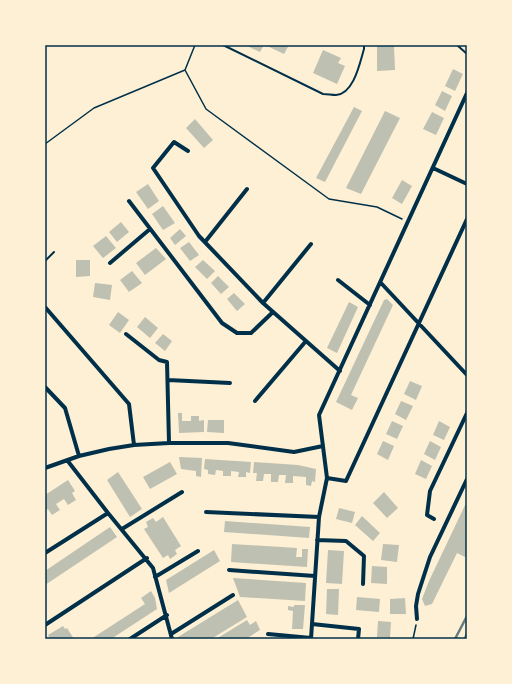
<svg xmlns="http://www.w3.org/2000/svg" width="512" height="684" font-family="Overpass,sans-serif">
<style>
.building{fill:#bec0b2}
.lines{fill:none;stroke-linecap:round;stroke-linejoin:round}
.path{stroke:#003049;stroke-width:1.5}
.service{stroke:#003049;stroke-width:2}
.minor{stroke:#003049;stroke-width:4}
.rail{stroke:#657d81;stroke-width:2.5}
.neatline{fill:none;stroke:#003049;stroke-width:1.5}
</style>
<rect width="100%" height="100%" fill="#fdf0d5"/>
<path class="building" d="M245 45H264L260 52Z
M265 45H289L284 54Z
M377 45H394L395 70 377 71Z
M323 50 341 58 338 63 345 66 337 84 313 73Z
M453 69 463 74 455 91 445 86Z
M442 91 452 96 445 111 435 105Z
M354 107 362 111 325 182 316 178Z
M385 111 400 118 361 194 346 188Z
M432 112 444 118 436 135 423 129Z
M195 119 213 140 204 148 186 128Z
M402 180 412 186 402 204 392 198Z
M148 184 159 201 148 209 136 192Z
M163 206 175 223 163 230 152 214Z
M121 222 129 232 117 242 109 232Z
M180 229 186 236 175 245 170 238Z
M106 236 116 248 103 258 93 246Z
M189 242 199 255 190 261 180 248Z
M156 248 166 259 145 275 136 263Z
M76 260H90V276L76 277Z
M203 260 215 271 207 279 195 267Z
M132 271 142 283 129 292 120 280Z
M218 276 229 287 221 294 211 283Z
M95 283 112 285 110 300 93 297Z
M234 293 245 304 237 311 227 299Z
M387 299 393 305 351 395 358 398 352 410 336 402 384 300Z
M349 302 358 307 337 353 327 348Z
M118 312 129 320 120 333 109 325Z
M145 317 158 328 150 338 137 327Z
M163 334 172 341 165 351 155 343Z
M410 381 422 386 416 400 404 394Z
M401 401 413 406 406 420 395 414Z
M178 413H182V421H191V416H199V421L204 420V432L179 433Z
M208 420H224V433L207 432Z
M392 421 403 426 397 439 386 434Z
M439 421 450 427 444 440 433 435Z
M383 441 394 446 388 460 377 454Z
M430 441 441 447 435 460 424 454Z
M179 457 202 458 201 477 196 476V471L181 469Z
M205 459 251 462 250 473 246 472V477H238L239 472 231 471V476H223V471L216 470 215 475 208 474V470L204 469Z
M421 460 432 466 426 479 415 474Z
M170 462 177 474 150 489 143 477Z
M254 462 298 465 316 469 315 482 312 481 311 486 306 485V477L293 476V483H285L286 475H279L278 482H271V474H264L263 481H256L257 473H253Z
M118 472 142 509 130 517 107 480Z
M68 480 75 491 72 493 76 500 68 505 64 499 56 504 60 510 52 515 48 509 45 511V495Z
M384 492 398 508 387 518 373 503Z
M467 501V553L465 557 457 553 432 604 425 606 422 599 429 581Z
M339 508 355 512 352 523 336 519Z
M362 516 380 533 373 541 355 525Z
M163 517 181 546 175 550 177 554 170 559 168 555 163 558 144 529 148 527 146 522 153 518 156 522Z
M225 521 310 527 309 538 224 532Z
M110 527 117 537 45 585V571Z
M232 544 297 548 296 557H302V549H308L307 567 231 562Z
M383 544 399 545 397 562 381 560Z
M214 550 220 561 169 593 166 580Z
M328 550 344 551 342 584 326 583Z
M372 566 387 567V584L371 583Z
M233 578 306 583 305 601 240 597Z
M327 589H339L338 615 326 614Z
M151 591 155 598 157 609 111 639H91L145 604 141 598Z
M357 597 380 599 379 612 356 610Z
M405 598 406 614H390V599Z
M238 600 247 617 211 639H178V637Z
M294 605H305L303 629H292L293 611 288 610V606L294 607Z
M247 620 250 625 256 621 260 630 246 639H216Z
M378 621 391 622 390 638 377 637Z
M63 626 65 629 67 628 74 639H50L48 635Z"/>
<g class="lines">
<path class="path" d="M195 45 185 70 206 109 329 199 377 207 402 219
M45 144 94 108 185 70
M413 639 416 625"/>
<path class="service" d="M223 45 323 94C327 94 332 95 336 95 354 94 360 62 364 49V45
M457 45 467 54
M45 261 54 252"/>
<path class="minor" d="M188 151 174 142 153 168 199 236 263 303 340 371
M433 168 467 184
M129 201 222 323 237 333H251L273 312
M205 242 247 189
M110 263 150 229
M338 280 370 305
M381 283 467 375
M263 303 311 244
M45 307 129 404 134 445
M126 334 159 360 167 362 169 443
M168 380 230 383
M45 387 65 408 79 456
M255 401 306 341
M67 460 108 513 153 568 172 639
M45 468 79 456 109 449 134 445 169 443H228L294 452 323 446
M327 478 346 481 467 219
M206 512 319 517
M434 519 427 515 430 491 467 413
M122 529 182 492
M317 540 346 541 364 556 363 584
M45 553 108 513
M229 570 315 576
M155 577 198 551
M417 619 416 606 418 594 430 557 467 479
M312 624 359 629 358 639
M45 625 147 558
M171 634 233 595
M268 634 311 638
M130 639 167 615
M311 639 319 517 327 478 319 415 467 93"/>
<path class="rail" d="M455 639 467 616
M465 639 467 633"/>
</g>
<rect width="512" height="684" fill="none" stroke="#fdf0d5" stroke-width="92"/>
<rect x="46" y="46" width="420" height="592" class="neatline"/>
</svg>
